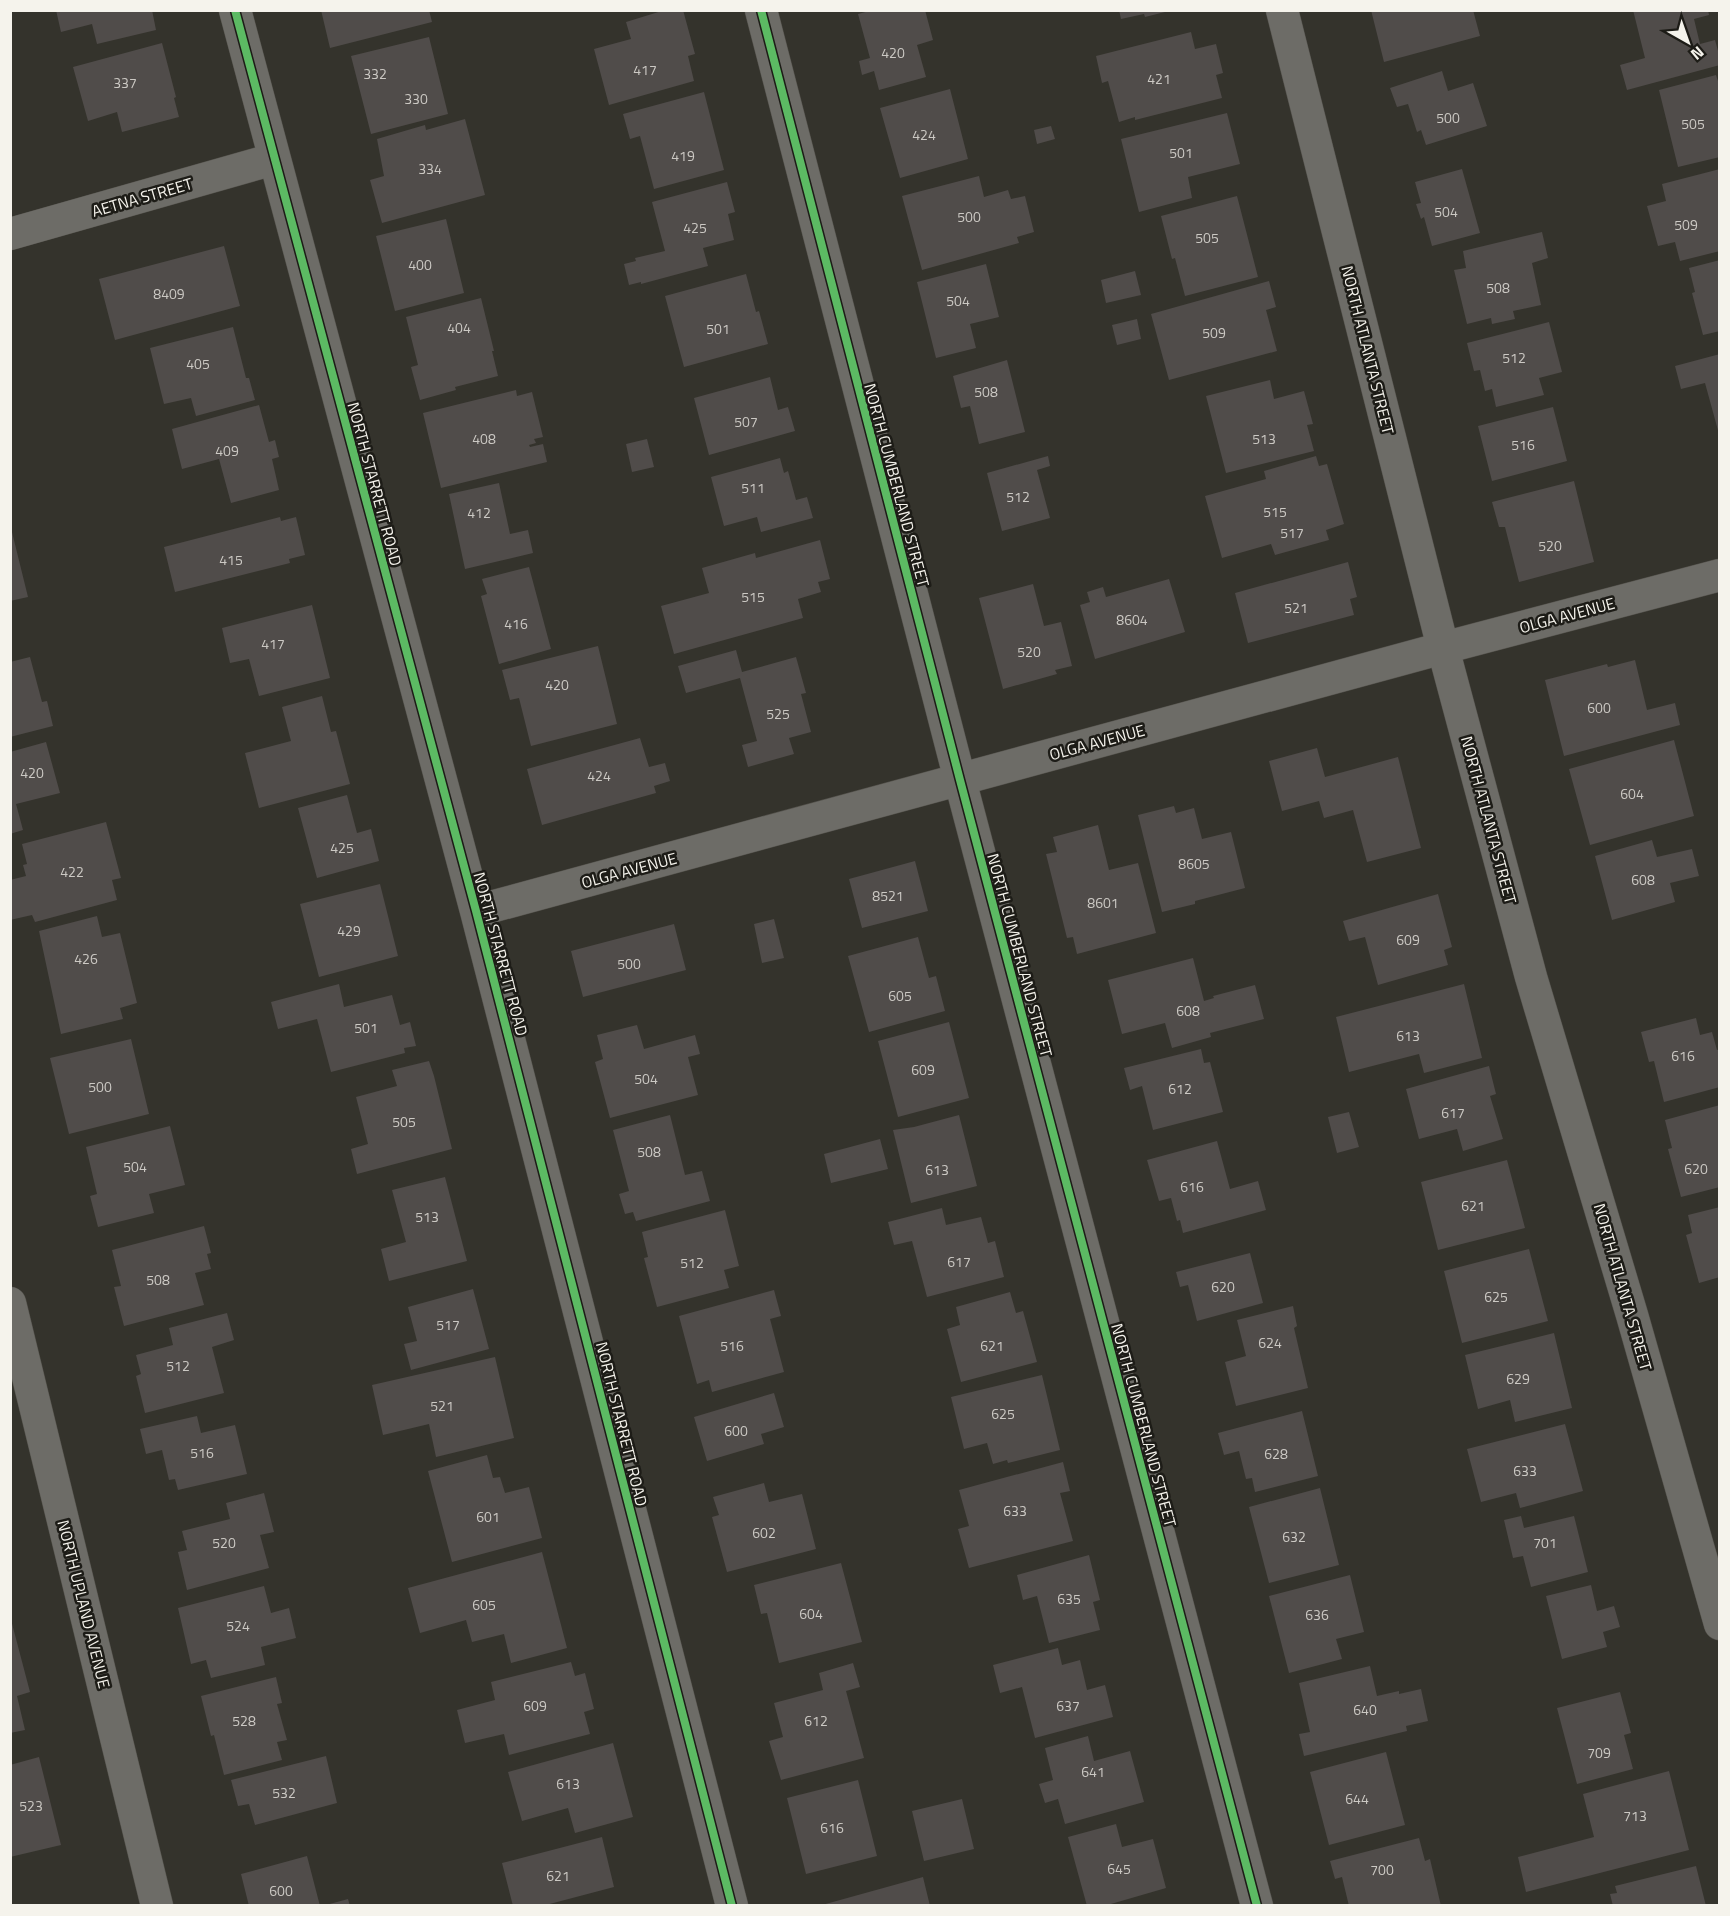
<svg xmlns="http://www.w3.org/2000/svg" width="1730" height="1916" font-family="'Titillium Web',sans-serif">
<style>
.building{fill:#504c4a}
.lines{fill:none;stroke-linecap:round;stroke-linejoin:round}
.street-casing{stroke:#54524c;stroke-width:33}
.street{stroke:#6d6c67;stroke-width:32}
.cycleway-casing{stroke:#1d1c17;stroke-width:11}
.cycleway{stroke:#5cba63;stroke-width:8}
.labels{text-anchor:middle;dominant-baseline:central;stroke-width:5;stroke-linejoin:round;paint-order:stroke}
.number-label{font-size:14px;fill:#ccc9c4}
.street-label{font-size:16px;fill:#f5f3ec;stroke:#1d1c17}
</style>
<rect width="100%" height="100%" fill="#34332c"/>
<path class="building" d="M56 10H152L156 30 97 44 92 24 61 32Z
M321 10H429L432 22 330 48Z
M665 10H683L695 54 688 56 694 81 609 105 594 49 631 39 626 22Z
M873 10H925L933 40 917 45 926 77 879 90 874 71 862 75 859 61 870 58 858 14Z
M1119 10H1169V11L1145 17 1144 14 1121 19Z
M1371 10H1473L1480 36 1384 62Z
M1633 10H1708L1709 15 1694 19 1700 44 1715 40 1720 58V65L1627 90 1620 65 1645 58Z
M1191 32 1195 49 1216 44 1223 73 1216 75 1222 98 1135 120V117L1119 122 1108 81 1102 83 1096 56Z
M429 37 448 114 371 134 351 56Z
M162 43 176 97 174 98 179 117 122 132 117 112 88 121 73 67Z
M1442 71 1448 91 1473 83 1487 126 1426 145 1421 130 1417 132 1408 104 1397 107 1390 88Z
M1716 75 1720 87V157L1678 167 1659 90Z
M950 89 968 159 900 178 880 108Z
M704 92 724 170 654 189 640 136 630 139 623 114Z
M1227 113 1240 164 1188 177 1192 198 1139 212 1121 139Z
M465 119 485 195 382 223 370 180 384 176 377 139 425 125 426 130Z
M1051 126 1055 139 1037 144 1034 130Z
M1462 169 1480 233 1432 246 1424 217 1421 219 1416 204 1421 203 1415 182Z
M1720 169V251L1680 261 1675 242 1658 246 1647 206 1666 201 1662 184Z
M979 176 984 197 1008 190 1011 199 1025 196 1034 232 1017 237 1019 243 922 270 902 196Z
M727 182 735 212 728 214 734 240 703 248 708 266 641 284V282L629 285 624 264 636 261 635 258 665 251 652 202Z
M1237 196 1258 277 1185 296 1175 258 1172 259 1161 216Z
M446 219 464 293 395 311 376 236Z
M1542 232 1548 258 1532 263 1541 305 1513 311 1515 319 1492 324 1491 318 1467 324 1454 270 1466 268 1463 251Z
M224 246 240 306 115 340 99 279Z
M1720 260V331L1703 335 1692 293 1695 292 1689 268Z
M986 264 999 317 970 324 976 348 936 358 917 282Z
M1135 271 1141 295 1106 303 1101 280Z
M746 274 756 312 759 311 768 344 684 367 665 296Z
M1269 281 1276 307 1266 310 1277 351 1169 380 1151 314Z
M481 298 494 351H492L498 376 455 387 456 390 420 400 411 367 418 365 406 317Z
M1137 319 1141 339 1117 345 1112 325Z
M1549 322 1562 372 1539 378 1544 395 1496 407 1492 389 1485 391 1480 370 1474 371 1467 343Z
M233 327 246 378H249L255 400 196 416 191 398 164 404 150 348Z
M1720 354V434H1719L1705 383 1681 389 1675 366Z
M1007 360 1025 432 979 444 970 406 961 408 953 376Z
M770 377 778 410 788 407 795 431 709 455 694 398Z
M1270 380 1274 399 1304 391 1313 424 1307 425 1314 451 1226 473 1206 396Z
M516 390 517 396 532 392 543 437 534 439 536 443 529 445 530 447 543 444 547 462 441 488 423 413Z
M259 405 269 442 275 440 279 457 272 459 279 490 231 503 219 459 182 469 172 429Z
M1553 407 1567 461 1492 481 1478 426Z
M647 439 654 467 632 472 626 444Z
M1048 456 1050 466 1037 470 1050 518 1002 531 987 473Z
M1316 456 1319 466 1327 464 1344 524 1326 530 1329 540 1275 555 1271 544 1222 558 1205 496 1266 479 1264 471Z
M780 458 784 473 788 471 796 500 807 497 813 518 761 532 757 517 724 526 711 477Z
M1574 481 1594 562 1519 582 1505 527H1499L1492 502Z
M499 483 510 534 528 530 533 553 465 569 449 494Z
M280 517 281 521 296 517 305 555 289 559 290 563 175 592 164 547Z
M10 524 28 597 10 601Z
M820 540 830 579 818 582 821 592 798 599 803 618 674 654 661 606 709 593 702 568 755 553 756 558Z
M1348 562 1357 597 1350 599 1354 615 1248 643 1235 593Z
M529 567 551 649 499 664 481 596 487 594 482 579Z
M1169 579 1185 632 1095 659 1080 605 1090 602 1087 592 1103 587 1106 597Z
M1033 584 1044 626 1061 622 1072 666 1055 670 1057 674 1003 689 979 598Z
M312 605 330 678 259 696 249 659 230 663 222 628Z
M598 646 617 724 531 746 519 698 510 700 502 670Z
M736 650 742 672 796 657 806 693 801 694 811 732 789 738 794 754 748 767 742 745 757 741 740 678 686 693 678 666Z
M30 657 42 702 47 701 53 726 10 737V662Z
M1635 660 1647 710 1675 703 1680 725 1564 756 1545 680 1607 664 1608 667Z
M322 696 331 732 336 731 350 784 259 808 245 753 291 741 282 707Z
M640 738 649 767 665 763 670 781 654 786 656 793 542 825 527 769Z
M1674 740 1694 816 1590 845 1569 769Z
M46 742 60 793 16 804 23 830 10 834V752Z
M1317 748 1325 777 1398 757 1421 848 1367 862 1353 810 1324 818 1319 801 1282 811 1269 761Z
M347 795 357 833 371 829 379 861 317 878 298 808Z
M1174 806 1176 813 1194 808 1202 839 1231 832 1245 888 1195 901V904L1162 912 1138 815Z
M106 822 121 878 112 880 117 900 35 922 32 915 10 920V880L26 876 23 865 27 864 22 844Z
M1098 825 1109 870 1138 863 1156 933 1077 954 1073 937 1067 938 1046 854 1057 852 1053 837Z
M1652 840 1657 857 1692 849 1699 876 1670 883 1675 902 1612 920 1595 856Z
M915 861 928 911 862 928 849 879Z
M380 884 398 956 319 977 300 904Z
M1438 894 1452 947 1444 950 1448 965 1378 985 1365 937 1349 941 1343 921Z
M97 916 102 937 120 933 137 1003 120 1008 123 1019 61 1034 39 931Z
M774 919 784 958 762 963 754 924Z
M674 924 686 970 583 997 571 951Z
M918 937 929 978 936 976 945 1011 869 1032 848 956Z
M1193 958 1204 1001 1214 998 1213 996 1255 985 1264 1019 1210 1033 1211 1037 1172 1048 1165 1023 1122 1034 1108 980Z
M339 984 344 1007 392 995 400 1025 410 1022 416 1046 404 1048 405 1053 331 1072 317 1019 278 1029 271 1002Z
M1464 984 1482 1058 1424 1073 1419 1054 1349 1072 1336 1017Z
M1696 1018 1700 1035 1712 1032 1717 1050 1720 1049V1087L1664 1102 1654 1061 1649 1062 1641 1032Z
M949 1022 969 1098 898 1117 878 1041Z
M637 1025 644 1049 695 1035 700 1054 688 1057 698 1095 610 1118 595 1062 603 1059 597 1035Z
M131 1039 149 1114 69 1134 50 1058Z
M1201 1049 1204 1063 1210 1062 1223 1112 1153 1130 1142 1086 1130 1090 1124 1068Z
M429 1061 434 1076 452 1149 357 1174 351 1149 368 1144 356 1097 397 1086 392 1070Z
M1489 1066 1496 1094 1490 1096 1503 1139 1463 1151 1457 1129 1419 1139 1406 1089Z
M1720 1105V1187L1681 1197 1668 1149 1672 1148 1665 1120Z
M1349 1112 1359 1147 1337 1153 1328 1117Z
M670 1115 685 1175 702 1171 710 1201 636 1221 633 1212 625 1214 619 1194 629 1191 613 1130Z
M959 1115 977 1186 911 1203 893 1130 914 1127Z
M170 1126 185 1185 149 1194 154 1213 98 1227 90 1196 97 1194 86 1147Z
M880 1139 888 1169 831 1183 824 1154Z
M1217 1141 1230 1189 1258 1181 1266 1210 1183 1233 1180 1220 1177 1221 1171 1198 1159 1201 1147 1160Z
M1507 1160 1525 1228 1438 1250 1421 1182Z
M445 1177 467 1261 389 1281 381 1249 406 1242 392 1190Z
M1720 1207V1277L1699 1283 1686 1235 1692 1233 1688 1215Z
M942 1208 946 1225 981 1217 988 1243 995 1241 1004 1277 927 1297 912 1241 894 1245 888 1222Z
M725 1210 739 1266 724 1270 729 1288 657 1307 644 1258 648 1257 642 1232Z
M204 1226 211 1253 207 1254 211 1269 195 1273 204 1305 124 1326 114 1287 121 1286 112 1250Z
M1529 1249 1548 1321 1462 1343 1444 1271Z
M1250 1253 1263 1303 1197 1321 1188 1285 1180 1287 1176 1272Z
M473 1289 489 1349 411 1370 404 1344 417 1341 408 1307Z
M774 1290 781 1316 770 1319 784 1372 712 1392 709 1380 697 1384 679 1316Z
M1010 1292 1016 1313 1023 1311 1037 1362 961 1382 947 1329 960 1325 956 1307Z
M1293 1306 1297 1326 1294 1328 1308 1388 1236 1406 1225 1362 1246 1356 1237 1320Z
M227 1313 234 1340 212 1347 224 1393 145 1413 136 1376 141 1374 136 1355 173 1345 169 1328Z
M1554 1333 1572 1408 1515 1422 1510 1400 1478 1409 1465 1355Z
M495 1357 514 1438 436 1457 429 1424 383 1435 372 1385Z
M1042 1375 1060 1450 1008 1463 1007 1460 993 1464 987 1443 964 1449 951 1397Z
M774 1393 784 1427 761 1434 764 1444 707 1461 694 1417Z
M1302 1411 1318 1476 1255 1492 1252 1478 1246 1479 1239 1451 1224 1455 1218 1433Z
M197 1416 201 1433 235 1425 247 1474 178 1490 175 1479 169 1480 162 1450 146 1454 140 1429Z
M1565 1424 1583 1491 1520 1508 1516 1493 1481 1502 1467 1449Z
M487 1455 493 1478 500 1477 505 1493 529 1487 542 1538 452 1562 428 1471Z
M1063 1462 1070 1491 1060 1493 1073 1541 969 1568 958 1529 969 1526 959 1490Z
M764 1483 769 1502 802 1494 816 1549 727 1572 712 1517 719 1515 713 1497Z
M1320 1488 1339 1565 1269 1583 1249 1507Z
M264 1493 274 1532 260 1535 269 1568 187 1590 178 1552 187 1550 182 1531 230 1519 226 1503Z
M1521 1516 1524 1528 1574 1516 1588 1572 1531 1587 1523 1556 1513 1558 1504 1520Z
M542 1552 567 1648 511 1663 504 1634 472 1642 466 1620 420 1633 408 1588Z
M1089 1555 1100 1600 1093 1602 1100 1630 1049 1643 1037 1596 1023 1600 1017 1575Z
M841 1563 862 1642 779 1663 767 1613 761 1614 754 1585Z
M1350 1575 1364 1632 1336 1639 1342 1659 1289 1673 1269 1596Z
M1591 1585 1597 1611 1614 1606 1620 1627 1603 1632 1607 1647 1562 1659 1546 1596Z
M264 1586 271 1613 289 1608 296 1638 261 1647 265 1665 211 1678 206 1660 191 1664 178 1608Z
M10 1616 30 1692 17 1696 25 1730 10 1733Z
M1058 1648 1062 1665 1080 1660 1087 1690 1105 1685 1113 1717 1035 1738 1022 1687 1000 1693 993 1665Z
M571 1662 575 1676 585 1673 594 1709 584 1712 590 1734 509 1755 504 1734 465 1743 457 1710 495 1700 491 1682Z
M853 1663 860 1687 846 1691 864 1758 781 1780 769 1741 783 1737 774 1703 823 1690 819 1673Z
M1370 1666 1377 1696 1399 1691V1694L1421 1689 1428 1721 1406 1726 1407 1731 1304 1756 1299 1734 1310 1732 1299 1683Z
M276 1677 282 1703 277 1704 287 1740 277 1742 282 1760 224 1775 214 1735 211 1736 201 1696Z
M1620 1692 1631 1733 1624 1735 1633 1769 1577 1784 1557 1708Z
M1088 1736 1094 1761 1130 1751 1144 1802 1065 1824 1058 1799 1045 1803 1039 1784 1053 1780 1045 1748Z
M613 1743 633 1817 575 1833 568 1808 522 1821 508 1772Z
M1386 1752 1405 1825 1329 1845 1310 1772Z
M326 1756 337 1803 255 1825 249 1804 238 1806 231 1780Z
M39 1757 61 1845 10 1857V1765Z
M1669 1771 1689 1850 1526 1892 1518 1857 1594 1837 1583 1794Z
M858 1780 877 1856 806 1874 787 1798Z
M962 1799 974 1849 924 1861 912 1811Z
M1116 1824 1122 1847 1153 1839 1166 1888 1104 1906H1087L1068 1837Z
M602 1837 614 1887 542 1906H513L502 1863Z
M1419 1838 1425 1861 1430 1859 1441 1906H1349L1342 1877 1335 1879 1330 1861Z
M307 1856 320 1906H249L241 1874Z
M1696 1866 1706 1906H1613L1610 1894 1617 1893 1615 1886Z
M923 1877 930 1906H822V1905Z
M348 1899 350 1906H326V1905Z"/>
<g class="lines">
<g class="street-casing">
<path id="street" d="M235 10 476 911 732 1906
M761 10 960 780 1257 1906
M1282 10 1443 648 1531 977 1632 1315 1720 1624
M10 234 274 159
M476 911 1443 648 1720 575
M10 1303 157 1906"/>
</g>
<use href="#street" class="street"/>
<g class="cycleway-casing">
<path id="cycleway" d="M235 10 476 911 732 1906
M761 10 960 780 1257 1906"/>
</g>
<use href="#cycleway" class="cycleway"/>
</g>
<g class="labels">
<g class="number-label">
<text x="893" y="52">420</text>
<text x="645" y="69">417</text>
<text x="375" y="73">332</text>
<text x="1159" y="78">421</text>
<text x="125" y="82">337</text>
<text x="416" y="98">330</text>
<text x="1448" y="117">500</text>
<text x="1693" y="123">505</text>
<text x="924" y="134">424</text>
<text x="1181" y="152">501</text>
<text x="683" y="155">419</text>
<text x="430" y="168">334</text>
<text x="1446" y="211">504</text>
<text x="969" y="216">500</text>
<text x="1686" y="224">509</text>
<text x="695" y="227">425</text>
<text x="1207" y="237">505</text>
<text x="420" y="264">400</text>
<text x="1498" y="287">508</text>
<text x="169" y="293">8409</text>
<text x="958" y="300">504</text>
<text x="459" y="327">404</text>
<text x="718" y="328">501</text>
<text x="1214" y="332">509</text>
<text x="1514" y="357">512</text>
<text x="198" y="363">405</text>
<text x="986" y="391">508</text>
<text x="746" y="421">507</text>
<text x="484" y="438">408</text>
<text x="1264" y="438">513</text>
<text x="1523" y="444">516</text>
<text x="227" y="450">409</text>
<text x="753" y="487">511</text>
<text x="1018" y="496">512</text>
<text x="1275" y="511">515</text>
<text x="479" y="512">412</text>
<text x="1292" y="532">517</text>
<text x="1550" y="545">520</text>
<text x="231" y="559">415</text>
<text x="753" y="596">515</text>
<text x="1296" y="607">521</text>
<text x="1132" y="619">8604</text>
<text x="516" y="623">416</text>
<text x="273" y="643">417</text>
<text x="1029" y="651">520</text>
<text x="557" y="684">420</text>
<text x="1599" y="707">600</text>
<text x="778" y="713">525</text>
<text x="32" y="772">420</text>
<text x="599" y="775">424</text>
<text x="1632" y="793">604</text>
<text x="342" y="847">425</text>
<text x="1194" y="863">8605</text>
<text x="72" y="871">422</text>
<text x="1643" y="879">608</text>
<text x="888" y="895">8521</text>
<text x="1103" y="902">8601</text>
<text x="349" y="930">429</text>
<text x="1408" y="939">609</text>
<text x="86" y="958">426</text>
<text x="629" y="963">500</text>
<text x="900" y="995">605</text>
<text x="1188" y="1010">608</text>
<text x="366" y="1027">501</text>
<text x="1408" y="1035">613</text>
<text x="1683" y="1055">616</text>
<text x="923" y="1069">609</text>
<text x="646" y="1078">504</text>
<text x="100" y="1086">500</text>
<text x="1180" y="1088">612</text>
<text x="1453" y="1112">617</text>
<text x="404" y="1121">505</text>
<text x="649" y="1151">508</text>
<text x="135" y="1166">504</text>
<text x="1696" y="1168">620</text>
<text x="937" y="1169">613</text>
<text x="1192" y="1186">616</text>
<text x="1473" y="1205">621</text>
<text x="427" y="1216">513</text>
<text x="959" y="1261">617</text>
<text x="692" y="1262">512</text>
<text x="158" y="1279">508</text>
<text x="1223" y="1286">620</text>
<text x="1496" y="1296">625</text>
<text x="448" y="1324">517</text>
<text x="1270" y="1342">624</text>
<text x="732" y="1345">516</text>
<text x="992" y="1345">621</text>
<text x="178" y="1365">512</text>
<text x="1518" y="1378">629</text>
<text x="442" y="1405">521</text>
<text x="1003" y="1413">625</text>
<text x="736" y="1430">600</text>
<text x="202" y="1452">516</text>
<text x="1276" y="1453">628</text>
<text x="1525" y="1470">633</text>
<text x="1015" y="1510">633</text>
<text x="488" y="1516">601</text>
<text x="764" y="1532">602</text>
<text x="1294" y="1536">632</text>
<text x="224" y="1542">520</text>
<text x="1545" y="1542">701</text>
<text x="1069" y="1598">635</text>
<text x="484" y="1604">605</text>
<text x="811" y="1613">604</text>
<text x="1317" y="1614">636</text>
<text x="238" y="1625">524</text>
<text x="535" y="1705">609</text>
<text x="1068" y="1705">637</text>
<text x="1365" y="1709">640</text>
<text x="244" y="1720">528</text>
<text x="816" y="1720">612</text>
<text x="1599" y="1752">709</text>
<text x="1093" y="1771">641</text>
<text x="568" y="1783">613</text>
<text x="284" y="1792">532</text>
<text x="1357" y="1798">644</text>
<text x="31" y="1805">523</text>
<text x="1635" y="1815">713</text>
<text x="832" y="1827">616</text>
<text x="1119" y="1868">645</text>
<text x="1382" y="1869">700</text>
<text x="558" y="1875">621</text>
<text x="281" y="1890">600</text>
</g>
<g class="street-label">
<text transform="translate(142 197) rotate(-16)">AETNA STREET</text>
<text transform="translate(1368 350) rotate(76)">NORTH ATLANTA STREET</text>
<text transform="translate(375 484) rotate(75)">NORTH STARRETT ROAD</text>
<text transform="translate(897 485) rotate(75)">NORTH CUMBERLAND STREET</text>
<text transform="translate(1567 615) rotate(-15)">OLGA AVENUE</text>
<text transform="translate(1097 742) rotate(-15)">OLGA AVENUE</text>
<text transform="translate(1489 820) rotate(75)">NORTH ATLANTA STREET</text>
<text transform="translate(629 870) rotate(-15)">OLGA AVENUE</text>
<text transform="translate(501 954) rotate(75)">NORTH STARRETT ROAD</text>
<text transform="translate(1020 955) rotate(75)">NORTH CUMBERLAND STREET</text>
<text transform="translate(1623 1287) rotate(74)">NORTH ATLANTA STREET</text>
<text transform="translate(622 1424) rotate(76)">NORTH STARRETT ROAD</text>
<text transform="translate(1144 1425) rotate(75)">NORTH CUMBERLAND STREET</text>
<text transform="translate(84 1604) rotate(76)">NORTH UPLAND AVENUE</text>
</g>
</g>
<rect width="1730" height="1916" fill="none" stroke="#f5f3ec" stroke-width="24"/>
<g transform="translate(1688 42) rotate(140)" stroke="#1d1c17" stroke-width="4.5" paint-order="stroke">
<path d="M0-4.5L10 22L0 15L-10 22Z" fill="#f5f3ec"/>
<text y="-9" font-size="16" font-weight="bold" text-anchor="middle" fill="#f5f3ec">N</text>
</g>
</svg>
